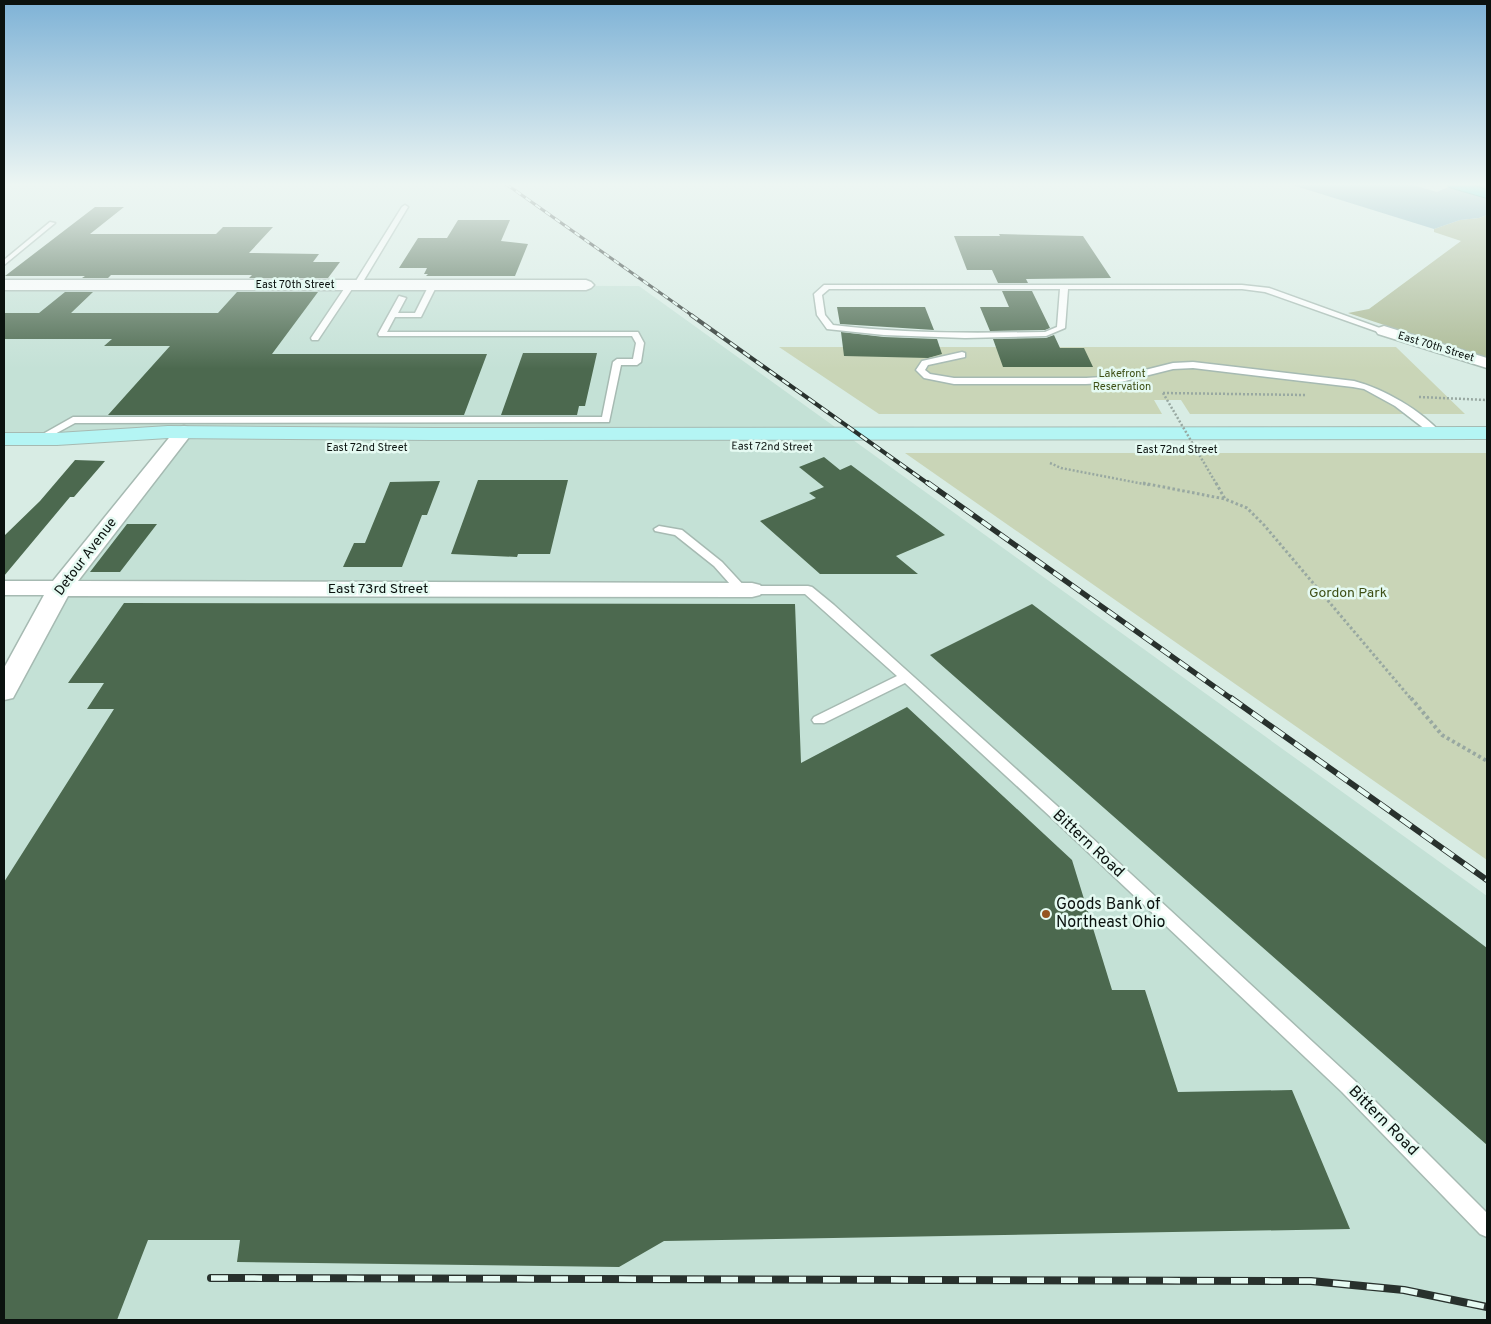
<svg xmlns="http://www.w3.org/2000/svg" width="1491" height="1324" font-family="Overpass,sans-serif">
<style>
.built{fill:#c4e1d6}
.green{fill:#c9d5b7}
.forest{fill:#abb994}
.water{fill:#80b0bc}
.building{fill:#4c694f}
.lines{fill:none;stroke-linecap:round;stroke-linejoin:round}
.lane-casing{stroke:#a6bab2;stroke-width:3}
.street-casing{stroke:#a6bab2;stroke-width:3}
.secondary-casing{stroke:#a6bab2;stroke-width:2}
.highway-casing{stroke:#079794;stroke-width:2}
.path-far2{stroke:#98a8a1;stroke-width:2.5;stroke-dasharray:2 2;stroke-linecap:butt}
.path-far1{stroke:#98a8a1;stroke-width:3;stroke-dasharray:2.5 2.5;stroke-linecap:butt}
.path{stroke:#98a8a1;stroke-width:4;stroke-dasharray:3 3;stroke-linecap:butt}
.lane{fill:#fff;fill-rule:evenodd}
.street{fill:#fff;fill-rule:evenodd}
.secondary{fill:#b4f5f4;fill-rule:evenodd}
.highway{fill:#05dedc;fill-rule:evenodd}
.rail-far4-casing{stroke:#28312d;stroke-width:3}
.rail-far3-casing{stroke:#28312d;stroke-width:4}
.rail-far2-casing{stroke:#28312d;stroke-width:5.5}
.rail-far1-casing{stroke:#28312d;stroke-width:6}
.rail-casing{stroke:#28312d;stroke-width:8}
.rail-far4{stroke:#e5faf2;stroke-width:2;stroke-dasharray:6;stroke-linecap:butt}
.rail-far3{stroke:#e5faf2;stroke-width:2.5;stroke-dasharray:8;stroke-linecap:butt}
.rail-far2{stroke:#e5faf2;stroke-width:4;stroke-dasharray:11;stroke-linecap:butt}
.rail-far1{stroke:#e5faf2;stroke-width:4.5;stroke-dasharray:13;stroke-linecap:butt}
.rail{stroke:#e5faf2;stroke-width:5.5;stroke-dasharray:17;stroke-linecap:butt}
.path-bridge-far1{stroke:#98a8a1;stroke-width:2.5;stroke-dasharray:2 2;stroke-linecap:butt}
.path-bridge{stroke:#98a8a1;stroke-width:3;stroke-dasharray:2.5 2.5;stroke-linecap:butt}
.poi-dot{fill:#955421;stroke:#e5faf2;stroke-width:2}
.labels{text-anchor:middle;dominant-baseline:central;stroke-width:5;stroke-linejoin:round;paint-order:stroke}
.far-street-label{font-size:11px;fill:#0b120f;stroke:#e5faf2}
.far-park-label{font-size:11px;fill:#3e4f15;stroke:#e5faf2}
.street-label{font-size:14px;fill:#0b120f;stroke:#e5faf2}
.park-label{font-size:14px;fill:#3e4f15;stroke:#e5faf2}
.near-street-label{font-size:16px;fill:#0b120f;stroke:#e5faf2}
.near-poi-label{font-size:16px;fill:#0b120f;stroke:#e5faf2;text-anchor:start}
</style>
<rect width="100%" height="100%" fill="#d8ece4"/>
<path class="built" d="M4 285 639 286 1487 896V1320H4V691L60 588 183 433 57 439H4Z"/>
<path class="green" d="M779 347H1396L1465 414H1190L1181 400H1154L1162 414H879Z
M905 453H1487V860Z"/>
<path class="forest" d="M1487 215V359L1348 313 1369 309 1461 241 1434 232V229L1460 220 1479 218Z"/>
<path class="water" d="M1289 184H1410L1437 192 1455 184H1487V215L1479 218 1460 220 1434 229Z"/>
<path class="building" d="M95 207H124L90 234H216L223 227H273L249 253 319 254 313 262H340L328 278H249L252 275H111L108 278H82L85 276H5Z
M458 220H510L501 241 528 244 515 276H426L428 274H424L427 268H399L418 238H447Z
M999 234 1083 236 1111 278 1026 279 1028 283H998L992 270H967L954 236H1000Z
M1002 291H1032L1050 328 1045 330 990 331 980 307H1009Z
M65 292H93L71 313H218L237 292H318L272 354H487L464 415H108L170 346H104L112 339H4V313H39Z
M837 307H925L934 330 840 324Z
M841 332 884 337 937 339 942 354 928 358 844 356Z
M1054 335 1060 348H1084L1093 367H1003L993 339 1046 338Z
M523 353H597L585 406H579L577 415H501Z
M824 457 840 470 851 465 945 535 896 556 918 574H820L760 521 816 498 809 493 824 487 799 467Z
M75 460 105 461 74 497H70L4 576V536L40 501Z
M478 480H568L550 554H518L517 557 451 554Z
M440 481 427 515H422L402 567H343L354 543H365L390 482Z
M127 524H157L120 572H90Z
M124 603 795 604 801 763 907 707 1072 860 1112 990H1145L1178 1092 1292 1090 1350 1229 664 1241 619 1267 237 1262 240 1240H148L117 1320H4V882L114 709H87L104 683H68Z
M1032 604 1487 948V1145L930 655Z"/>
<g class="lines">
<g class="lane-casing">
<path id="lane" d="M405 205 408 207 361 285 357 287 354 286 318 340H312L311 338 348 283 354 284 402 207Z
M50 222 55 223 4 265V260Z
M430 283 437 285 421 317H395L387 332H638L644 343 641 362 637 365H621L609 422 75 423 42 441 39 442 34 439 73 417H602L613 362 617 359H633L636 343 632 336H379L378 334 399 296 406 298 398 313H415Z
M824 285H1242L1269 288 1388 331 1381 333 1265 292 1242 289H1068L1065 328 1046 336 965 338 884 335 827 329 817 315 814 294ZM829 289H1060L1057 327 1045 332C974 333 903 334 833 325L825 315 822 295Z
M962 352 965 353V357L928 365 925 370 930 374 954 378H1086L1121 376 1173 363 1193 362 1354 381C1384 389 1421 410 1442 434L1440 436H1434L1395 406 1364 389 1353 387 1193 368 1173 369 1121 382 1086 384H954L924 378 916 370 922 361Z
M659 526 682 530 722 562 747 589 752 586H808L812 587 834 605 1065 813 1354 1080 1487 1213V1237L1480 1234 1342 1092 1055 821 905 683 824 723H814L812 720 814 717 897 676 805 594H752L747 591 742 594 738 593 714 566 675 535 655 531 654 529Z"/>
</g>
<g class="street-casing">
<path id="street" d="M4 280H586L591 282 594 285 591 288 586 290H4Z
M1384 326 1487 358V368L1378 334 1376 331 1378 328Z
M184 426 191 428 193 432 78 581 752 583 760 585 764 590 760 595 752 597 68 596 13 698 4 700V668L44 595H4V581H53L177 428Z"/>
</g>
<g class="secondary-casing">
<path id="secondary" d="M168 426 433 428 1487 427V439L433 440 168 438 57 445H4V433H57Z"/>
</g>
<g class="highway-casing">
<path id="highway" d="M1447 184H1469L1487 190V198L1449 187Z"/>
</g>
<path class="path-far2" d="M1163 393 1305 395
M1419 397 1487 400
M1050 463 1061 468 1149 485"/>
<path class="path-far1" d="M1143 483 1225 499 1247 508 1264 525 1412 700"/>
<path class="path" d="M1411 698 1442 735 1487 761"/>
<use href="#lane" class="lane"/>
<use href="#street" class="street"/>
<use href="#secondary" class="secondary"/>
<use href="#highway" class="highway"/>
<g class="rail-far4-casing">
<path id="rail-far4" d="M506 184 693 316"/>
</g>
<g class="rail-far3-casing">
<path id="rail-far3" d="M691 315 930 485"/>
</g>
<g class="rail-far2-casing">
<path id="rail-far2" d="M928 483 1233 700"/>
</g>
<g class="rail-far1-casing">
<path id="rail-far1" d="M1231 698 1487 880"/>
</g>
<g class="rail-casing">
<path id="rail" d="M211 1278 1311 1281 1404 1290 1487 1307"/>
</g>
<use href="#rail-far4" class="rail-far4"/>
<use href="#rail-far3" class="rail-far3"/>
<use href="#rail-far2" class="rail-far2"/>
<use href="#rail-far1" class="rail-far1"/>
<use href="#rail" class="rail"/>
<path class="path-bridge-far1" d="M1163 393 1217 485"/>
<path class="path-bridge" d="M1216 483 1225 499"/>
</g>
<linearGradient id="sky" x2="0" y2="1"><stop stop-color="#7eb2d6"/><stop offset="0.5" stop-color="#edf6f3"/><stop offset="1" stop-color="#edf6f3" stop-opacity="0"/></linearGradient>
<rect width="1491" height="369" fill="url(#sky)"/>
<circle class="poi-dot" cx="1046" cy="914" r="5"/>
<g class="labels">
<g class="far-street-label">
<text x="295" y="285">East 70th Street</text>
<text transform="translate(1436 347) rotate(17)">East 70th Street</text>
<text transform="translate(772 447) rotate(1)">East 72nd Street</text>
<text x="367" y="448">East 72nd Street</text>
<text x="1177" y="450">East 72nd Street</text>
</g>
<g class="far-park-label">
<text x="1122" y="374">Lakefront<tspan x="1122" dy="13">Reservation</tspan></text>
</g>
<g class="street-label">
<text transform="translate(86 557) rotate(-53)">Detour Avenue</text>
<text x="378" y="589">East 73rd Street</text>
</g>
<g class="park-label">
<text x="1348" y="593">Gordon Park</text>
</g>
<g class="near-street-label">
<text transform="translate(1088 844) rotate(43)">Bittern Road</text>
<text transform="translate(1383 1121) rotate(45)">Bittern Road</text>
</g>
<g class="near-poi-label">
<text x="1056" y="905">Goods Bank of<tspan x="1056" dy="18">Northeast Ohio</tspan></text>
</g>
</g>
<rect width="1491" height="1324" fill="none" stroke="#0b120f" stroke-width="10"/>
</svg>
